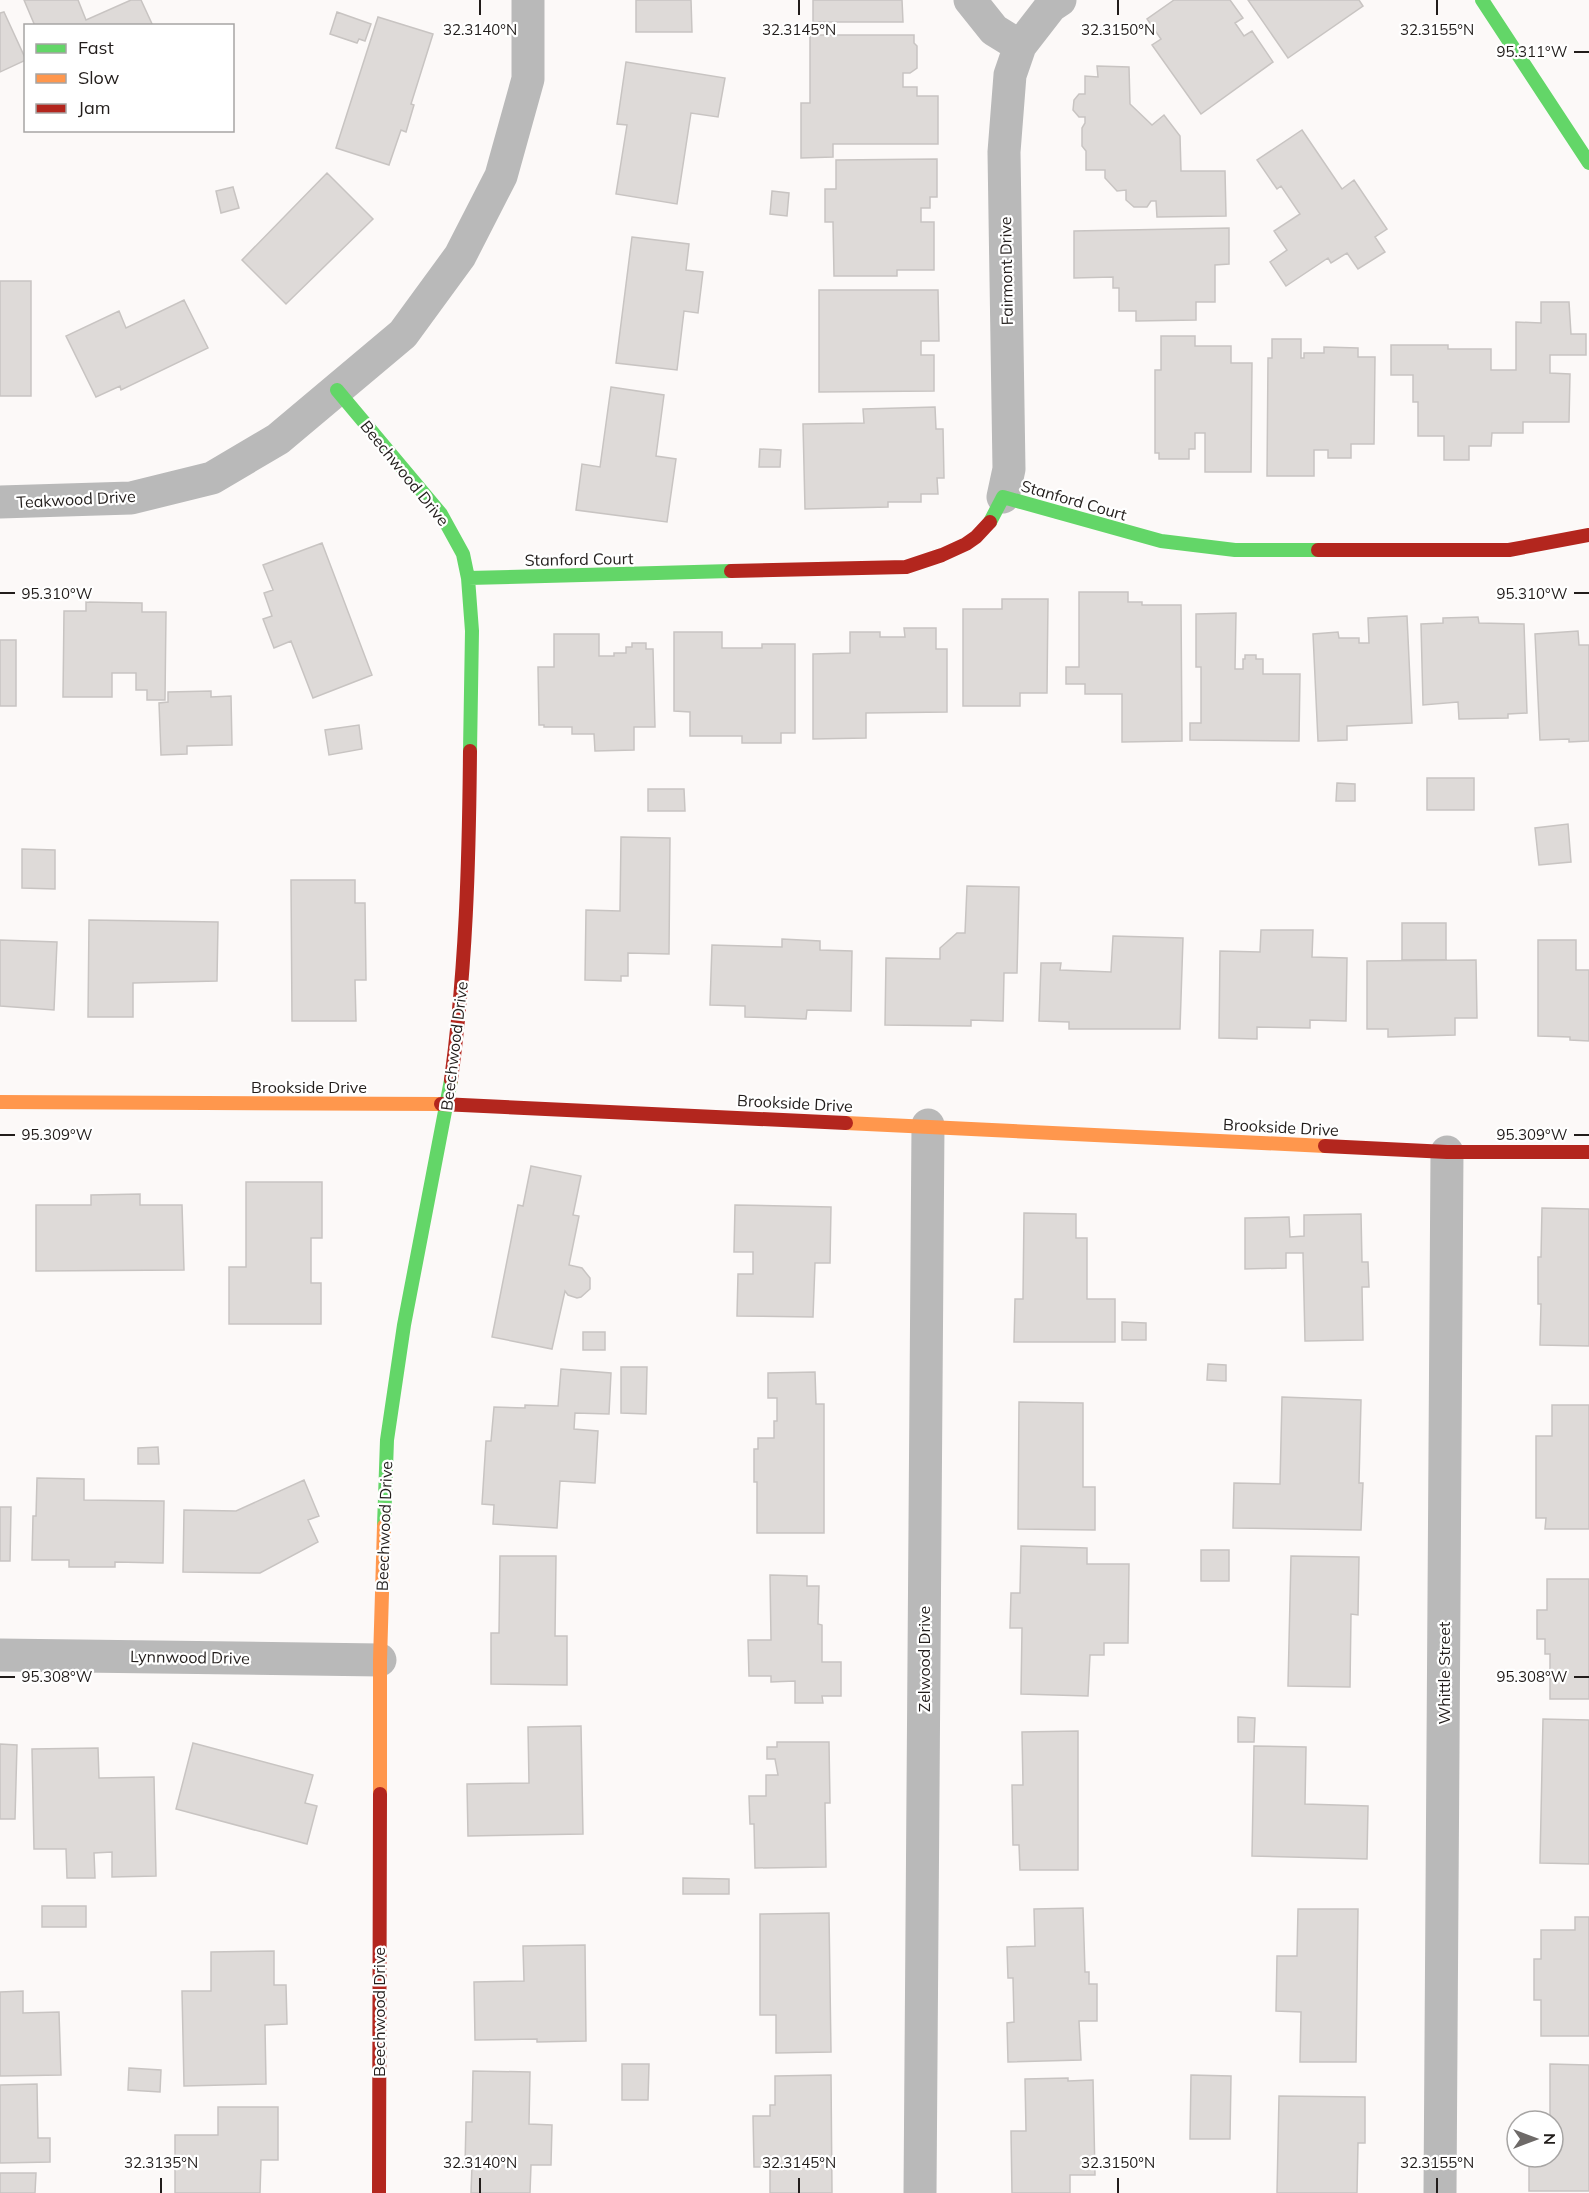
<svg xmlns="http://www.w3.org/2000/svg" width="1589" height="2193" font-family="Mulish,sans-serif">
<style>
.building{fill:#dedad8;stroke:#c8c4c2;stroke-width:1.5}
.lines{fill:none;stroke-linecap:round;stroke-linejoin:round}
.street{stroke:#b9b9b9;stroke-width:33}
.fast{stroke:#63d668;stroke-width:14}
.slow{stroke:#ff974d;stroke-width:14}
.jam{stroke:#b3261e;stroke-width:14}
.ticks{fill:none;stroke:#221d1b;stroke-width:2}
.labels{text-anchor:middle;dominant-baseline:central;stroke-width:4.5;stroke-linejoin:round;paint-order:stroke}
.street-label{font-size:16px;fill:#221d1b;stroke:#fff}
.ticks-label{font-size:15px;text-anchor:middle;fill:#221d1b;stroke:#fff;stroke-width:4.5;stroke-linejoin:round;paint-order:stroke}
</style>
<rect width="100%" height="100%" fill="#fcf9f8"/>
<path class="building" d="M24 0H78L86 20 131 0H141L153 26H35Z
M636 0H691L692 32H636Z
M813 0H902L903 22H813Z
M1174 0H1230L1243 18 1235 23 1244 36 1252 31 1273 62 1201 114 1152 45 1161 39 1147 19Z
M1248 0H1359L1363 6 1288 58Z
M4 12 26 60 0 72V13Z
M337 12 371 24 365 41 359 39 357 43 330 34Z
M378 17 433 34 411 104 414 105 406 132 401 130 389 165 336 148Z
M810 35H914V43L917 46V68L910 73H903V87H917V96H938V144H833V157L801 158V103H810Z
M626 62 725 78 718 117 691 113 677 204 616 194 627 125 617 124Z
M1097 66 1129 67 1130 104 1152 125 1164 115 1180 136 1181 171H1225L1226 216 1157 217 1156 201H1151L1147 207H1134L1126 200V190L1117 191 1105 178V170H1086V151L1082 146V128L1085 123V117H1079L1073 110 1074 100 1079 94H1085V76L1098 77Z
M1302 130 1342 189 1354 180 1387 229 1375 237 1385 252 1358 269 1347 253 1331 263 1328 258 1286 286 1270 262 1287 250 1274 231 1300 214 1281 186 1277 189 1257 160Z
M937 159V197H930V208H921V222H934V270H897V276H834L833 222H825V189H836V160Z
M327 173 373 219 286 304 242 260Z
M233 187 239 208 221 213 216 191Z
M772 191 789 193 787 216 770 214Z
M1229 228V264L1215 265V302H1196V320L1136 321V311H1119V288H1113V277L1074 278V231Z
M632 237 689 244 686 270 703 272 698 313 684 311 677 370 616 363Z
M0 281H31V396H0Z
M819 290H938L939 341H921V355H934V391L819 392Z
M184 300 208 348 121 390 120 386 96 397 66 336 119 311 126 328Z
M1541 302H1569L1571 334H1586V355H1550V373L1570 374 1569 422H1523V433H1492L1491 446H1469V460H1444V436H1418V402H1413V375H1391V345H1448V349H1491V370H1516V322L1541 323Z
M1161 336H1195V346H1231V363H1252L1251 472H1205V433H1195V449H1189V459H1159V453H1155V370H1161Z
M1272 339H1301V358H1304V353H1324V347L1358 348V357H1375L1374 444H1351V458H1328V450H1314V476H1267L1268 358H1272Z
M611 387 664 395 656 456 676 459 667 522 576 510 582 464 600 467Z
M935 407 936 429H943L944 478H937L938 494H921V502H888V507L805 509 803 424 864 423 863 409Z
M760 449 781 450 780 467H759Z
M322 543 372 675 313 698 291 641 274 648 263 619 272 616 264 593 273 590 263 565Z
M1079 592H1128V602H1142V605H1181L1182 741 1122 742V694H1085V684H1066V667H1079Z
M1002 599H1048L1047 693H1020V706H963V609H1002Z
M86 602 142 603V612H166L165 700H147V690H136V673H112V697H63L64 611H86Z
M1236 613 1235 669H1243V659H1245V655H1256V659H1263V674H1300L1299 741 1190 740V723H1201V667H1196V614Z
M1407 616 1412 723 1347 726V740L1318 741 1313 634 1338 632 1339 638H1359V643H1369L1368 618Z
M1478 617 1479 623 1524 624 1527 713 1508 714V718L1459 719 1458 702 1423 705 1421 624 1443 623V618Z
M904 628H936V649H947V712L866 713V738L813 739V654L850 653V632H880V637H905Z
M1578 631 1579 645H1589V741L1569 742V739L1540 740 1535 634Z
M674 632H722V648H762V644H795V733H781V743H742V736H690V712L674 711Z
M554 634H599V656H614V653H626V647H632V643H646V649H653L655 727H634V750L595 751 594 734H572V727H544V725H539L538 667H554Z
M0 640H16V706H0Z
M211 691V697L231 696 232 745 187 746V754L161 755 159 703 168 702V692Z
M359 725 362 749 329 755 325 730Z
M1427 778H1474V810H1427Z
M1337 783 1355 784V801H1336Z
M648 789H684L685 811H648Z
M1568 824 1571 862 1539 865 1535 828Z
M621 837 670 838 669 954 628 953V976H621V981L585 980 586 910 620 911Z
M22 849 55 850V889L22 888Z
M291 880H355V903H365L366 980H355L356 1021H292Z
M967 886 1019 887 1017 973H1004L1003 1021 971 1020V1026L885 1025 886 958 940 959V948L957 933H965Z
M89 920 218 922 217 981 133 983V1017H88Z
M1402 923H1446V960H1402Z
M1261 930H1313L1312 957 1347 958 1346 1021 1310 1020V1028L1257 1027V1039L1219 1038 1220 951 1260 952Z
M1113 936 1183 938 1180 1029H1069V1022L1039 1021 1041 963H1061L1060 970 1111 972Z
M782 939 820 941V950L852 951 851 1011 807 1010 806 1019 745 1017V1006L710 1005 712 945 782 947Z
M0 940 57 942 54 1010 0 1006Z
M1538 940H1576V970H1589V1041L1570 1040V1037L1538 1036Z
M1476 960 1477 1018H1455V1035L1388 1037V1029H1367V961Z
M531 1166 581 1176 573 1215 579 1216 569 1265 582 1268 590 1278V1289L581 1297 577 1298 568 1295 565 1291 552 1349 492 1337 518 1205 523 1206Z
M246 1182H322V1238H311V1283H321V1324H229V1267H246Z
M140 1194V1205H182L184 1270 36 1271V1205H91V1195Z
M735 1205 831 1207 830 1263H815L813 1317 737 1316 738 1274H753V1252H734Z
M1542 1208 1589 1209V1346L1540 1345 1541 1304H1538V1257H1541Z
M1024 1213 1076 1214V1238H1087V1299H1115V1342H1014L1015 1299H1023Z
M1361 1214 1362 1262H1368L1369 1287H1362L1363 1340 1305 1341 1303 1253H1286V1268L1245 1269V1218L1289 1217 1290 1237 1304 1236V1215Z
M1122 1322 1146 1323V1340H1122Z
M583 1332H605V1350H583Z
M1208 1364 1226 1365V1381L1207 1380Z
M621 1367H647L646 1414 621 1413Z
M561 1369 611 1373 609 1414 575 1413 574 1429 598 1431 595 1483 560 1481 557 1528 493 1524 494 1505 482 1504 486 1441H491L494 1407 525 1408V1405L558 1406Z
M815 1372 816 1404H824V1533H757V1482H754V1449H758V1438H774V1421H777V1398H768V1373Z
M1282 1397 1361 1400 1359 1483H1363L1361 1530 1233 1528 1234 1483 1280 1484Z
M1019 1402 1083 1403V1487H1095V1530L1018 1529Z
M1552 1405H1589V1529H1545L1546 1518H1536V1436H1552Z
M158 1447 159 1464H138V1448Z
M37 1478 84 1479V1500L164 1501 163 1563 115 1562V1567H69V1560H32L33 1516H36Z
M304 1480 319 1516 308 1520 318 1542 260 1573 183 1572 184 1510 236 1511Z
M0 1507H11L10 1561H0Z
M1021 1546 1087 1548V1564H1129L1128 1643H1104V1655H1090L1088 1696 1021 1694 1022 1628H1010L1011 1593H1020Z
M1201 1550H1229V1581H1201Z
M500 1556H556L555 1636H567V1685L491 1684V1633H499Z
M1291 1556 1359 1557 1358 1615 1351 1614 1350 1687 1288 1686Z
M770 1575 807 1576V1586H819L818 1624 822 1625V1662H841V1696H822L823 1703H795V1681L771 1682V1676H749L748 1640H771Z
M1547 1579H1589V1699H1550V1654H1545V1639H1537V1610H1547Z
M1238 1717 1255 1718 1254 1742H1238Z
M1543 1719 1589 1720V1864L1540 1863Z
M581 1726 583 1834 468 1836 467 1784 529 1783 528 1727Z
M1078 1731V1870H1020L1019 1845H1013L1012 1785H1023L1022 1732Z
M777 1742H829L830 1803H825L826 1867 755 1868 754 1824H750L749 1796H766V1775H778L775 1759H767V1747H777Z
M193 1743 313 1775 305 1803 317 1806 307 1844 176 1809Z
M0 1744 17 1745 15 1819H0Z
M1254 1746 1306 1747 1305 1804 1368 1806 1367 1859 1252 1856Z
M98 1748 99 1778 154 1777 156 1876 112 1877V1852L94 1853 95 1878H67L66 1849H34L32 1749Z
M683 1878 729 1879V1894H683Z
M42 1906H86V1927H42Z
M1083 1908 1085 1972H1089V1984H1097V2021H1079L1081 2060 1008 2062 1007 2023 1014 2022 1013 1978H1008L1007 1947 1035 1946 1034 1909Z
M1298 1909H1358L1356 2062H1300L1301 2012 1276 2011 1277 1956H1297Z
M829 1913 831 2052 776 2053V2015H760V1914Z
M1575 1917H1589V2036H1541V2000H1534V1959H1541V1930H1575Z
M585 1945 586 2041 537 2042V2039L475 2040 474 1982 524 1981 523 1946Z
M274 1951V1985H286L287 2024 265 2025 266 2084 184 2086 182 1991H211V1952Z
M23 1991V2013L59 2012 61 2075 0 2076V1992Z
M622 2064H649L648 2100H622Z
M1550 2064 1589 2065V2191H1529V2157H1553V2121H1550Z
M129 2068 161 2070 160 2092 128 2090Z
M473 2071 530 2072 529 2124 552 2125 551 2165H531L530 2193H471L472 2166H465L466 2122H472Z
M831 2075 832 2193H770V2167H754L753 2116H770V2105H775V2076Z
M1191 2075 1231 2076 1230 2139H1190Z
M1068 2078V2081L1093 2080 1095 2175H1070V2193H1012L1011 2131H1026L1025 2079Z
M37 2084 38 2138H50V2162L0 2163V2085Z
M1279 2096 1365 2097V2143H1358L1357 2193H1277Z
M218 2107H278V2160H261L260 2193H175V2135H218Z
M0 2173H36L35 2193H0Z"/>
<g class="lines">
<path class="street" d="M970 0 994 30 1020 46
M1003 497 1009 469 1004 152 1010 75 1020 46 1051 6 1060 0
M0 502 131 498 212 478 278 439 403 334 460 256 501 176 528 79V0
M0 1655 380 1660
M920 2193 928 1125
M1440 2193 1447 1152"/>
<path class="fast" d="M1482 0 1589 163
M337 390 441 514 463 554 468 578 472 631 470 751
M990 522 1003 497 1161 541 1235 550H1318
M468 578 731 571
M384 1526 387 1440 404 1325 451 1080"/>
<path class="slow" d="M0 1102 441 1104
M846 1123 1325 1146
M380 1794V1660L384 1526"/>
<path class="jam" d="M1318 550H1509L1589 535
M731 571 906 567 942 555 966 544 976 537 990 522
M451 1080C466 969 469 862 470 751
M441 1104 846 1123
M1325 1146 1447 1152H1589
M379 2193 380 1794"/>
</g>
<path class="ticks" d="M480 0V15M799 0V15M1118 0V15M1437 0V15M1574 52H1589M0 593H15M1574 593H1589M0 1135H15M1574 1135H1589M0 1677H15M1574 1677H1589M161 2178V2193M480 2178V2193M799 2178V2193M1118 2178V2193M1437 2178V2193"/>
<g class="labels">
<g class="street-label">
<text transform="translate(1006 271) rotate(-91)">Fairmont Drive</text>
<text transform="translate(405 473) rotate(51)">Beechwood Drive</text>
<text transform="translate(76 499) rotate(-3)">Teakwood Drive</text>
<text transform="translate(1074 500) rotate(16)">Stanford Court</text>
<text transform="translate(579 559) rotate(-1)">Stanford Court</text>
<text transform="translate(454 1046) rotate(-83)">Beechwood Drive</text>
<text x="309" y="1087">Brookside Drive</text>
<text transform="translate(795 1103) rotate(3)">Brookside Drive</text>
<text transform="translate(1281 1127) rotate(3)">Brookside Drive</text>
<text transform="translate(384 1526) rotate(-88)">Beechwood Drive</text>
<text transform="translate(190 1657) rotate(1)">Lynnwood Drive</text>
<text transform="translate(924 1659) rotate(-90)">Zelwood Drive</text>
<text transform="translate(1444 1673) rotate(-90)">Whittle Street</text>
<text transform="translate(379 2012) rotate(-90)">Beechwood Drive</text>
</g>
</g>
<g class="ticks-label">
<text x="480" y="35">32.3140°N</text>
<text x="799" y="35">32.3145°N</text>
<text x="1118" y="35">32.3150°N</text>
<text x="1437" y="35">32.3155°N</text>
<text x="1532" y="57">95.311°W</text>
<text x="1532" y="599">95.310°W</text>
<text x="57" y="599">95.310°W</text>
<text x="1532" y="1140">95.309°W</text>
<text x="57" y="1140">95.309°W</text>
<text x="57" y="1682">95.308°W</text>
<text x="1532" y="1682">95.308°W</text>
<text x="161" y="2168">32.3135°N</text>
<text x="480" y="2168">32.3140°N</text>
<text x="799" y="2168">32.3145°N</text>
<text x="1118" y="2168">32.3150°N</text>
<text x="1437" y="2168">32.3155°N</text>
</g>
<rect x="24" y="24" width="210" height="108" fill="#ffffff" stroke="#a7a5a4" stroke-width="1.5"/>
<rect x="36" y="44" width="30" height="9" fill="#63d668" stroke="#a7a5a4" stroke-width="1.5"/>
<text x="78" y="54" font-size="18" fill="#221d1b">Fast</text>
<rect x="36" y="74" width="30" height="9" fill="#ff974d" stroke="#a7a5a4" stroke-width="1.5"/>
<text x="78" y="84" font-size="18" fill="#221d1b">Slow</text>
<rect x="36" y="104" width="30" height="9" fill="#b3261e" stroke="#a7a5a4" stroke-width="1.5"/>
<text x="78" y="114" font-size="18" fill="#221d1b">Jam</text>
<g transform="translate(1535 2139) rotate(90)"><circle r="28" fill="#ffffff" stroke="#a7a5a4" stroke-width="1.5"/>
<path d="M0-4.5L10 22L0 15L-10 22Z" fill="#6e6a68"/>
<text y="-9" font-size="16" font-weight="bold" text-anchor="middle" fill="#221d1b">N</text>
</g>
</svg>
